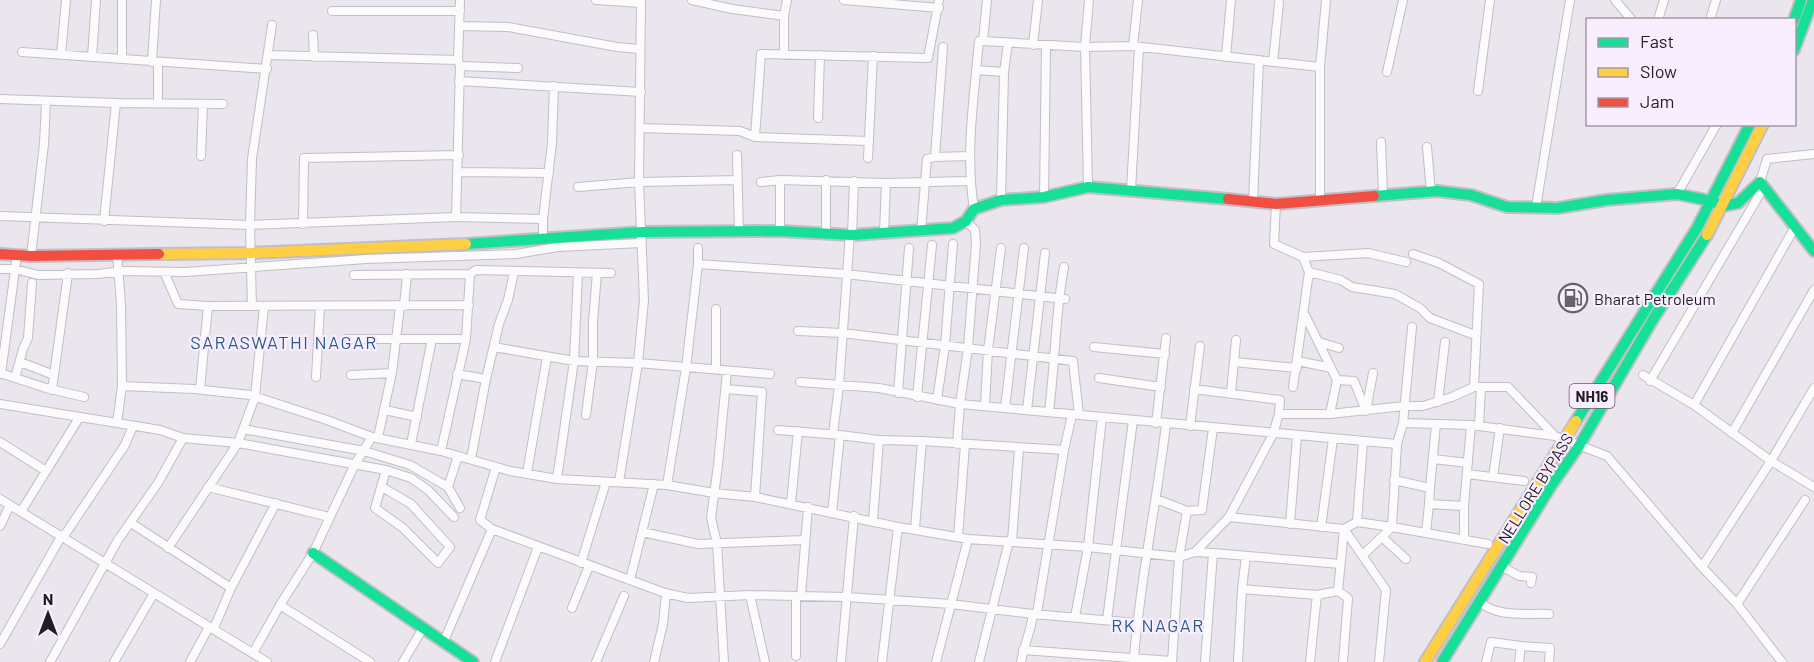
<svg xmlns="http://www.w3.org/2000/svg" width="1814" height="662" font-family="Barlow,sans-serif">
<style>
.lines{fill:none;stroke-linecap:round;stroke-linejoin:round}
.street-casing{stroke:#c2bec5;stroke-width:10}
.fast-casing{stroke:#c2bec5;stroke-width:14}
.slow-casing{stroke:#c2bec5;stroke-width:14}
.jam-casing{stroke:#c2bec5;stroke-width:14}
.street{stroke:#fcfbfc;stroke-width:8}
.fast{stroke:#16e098;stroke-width:10}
.slow{stroke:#ffcf43;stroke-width:10}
.jam{stroke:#f24e42;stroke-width:10}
.labels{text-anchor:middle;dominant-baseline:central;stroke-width:4.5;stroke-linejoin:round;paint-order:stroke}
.shield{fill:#f9eeff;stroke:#625c65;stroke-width:1.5}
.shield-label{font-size:15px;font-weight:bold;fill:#211d23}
.poi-label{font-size:16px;fill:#211d23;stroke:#f9eeff;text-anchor:start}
.street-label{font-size:16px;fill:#211d23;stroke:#f9eeff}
.neighbourhood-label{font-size:18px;letter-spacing:1.5px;fill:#29598d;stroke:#f9eeff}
</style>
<rect width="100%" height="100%" fill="#ebe5ee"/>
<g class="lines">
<g class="street-casing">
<path id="street" d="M596 0 641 3
M692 0 732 9 784 16
M844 0 939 8
M1615 0 1632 20
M332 11H460
M1658 20 1664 0
M1710 20 1716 0
M460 26 508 27 617 47 640 49
M313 35 314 57
M983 41 1085 47 1133 46 1320 67
M1033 45 1038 0
M1133 46 1138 0
M22 52 267 69
M61 55 66 0
M269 55 458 60 460 66 456 217
M784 55V16L787 0
M92 57 96 0
M1226 57 1231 0
M122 59V0
M458 60 460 0
M152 62 156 0
M1273 62 1279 3
M460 66 518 68
M976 70 1004 72
M1387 72 1403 0
M459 81 641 92
M1478 91 1490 0
M0 99 116 103 223 104
M158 103V62
M818 118 820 55
M640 128 740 131 755 137 868 141
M755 137 761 54 928 58 939 0
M1381 142 1383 195
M1427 147 1431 192
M737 155 739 232
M201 156 203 104
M935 157 943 47
M868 158 873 56
M458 172 549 173
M780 180V231
M761 182 780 180 886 183 969 181
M1760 182 1767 159 1814 154
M578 187 639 182 738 180
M1088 187 1085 47 1089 0
M1131 190 1139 47
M1677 194 1717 124
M1044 197 1046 45
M1001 200 1004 72 1008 43
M1320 201V67L1326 0
M1253 202 1259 60
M1276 204 1274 244 1303 257 1368 253 1406 262
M1536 207 1570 0
M974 209C965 153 974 97 979 41H983L987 0
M0 216 250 225 456 217 543 219
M104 221 116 103
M303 224 304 158 459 155
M921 231 927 159 935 157 969 156
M826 233V180
M884 233 886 183
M852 235 854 181
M543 239V219L552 143 554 86
M1413 254 1439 263 1479 284 1474 387
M31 256 44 144 46 101
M698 264 846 274 1065 299
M0 269H15L38 275 98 274 123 271 185 272 366 259 516 254 558 247 642 243
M164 272 178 304 208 306 469 305
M1309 272 1341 280 1352 287 1395 294 1420 308 1430 318 1475 335
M354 275 470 274 476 270 611 273
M252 306 250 225 252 159 272 25
M404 306 407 274
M1305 315 1337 380 1330 414
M1412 327 1403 423 1471 425 1464 506
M798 331 842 333 1073 361 1079 415
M346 339H466
M1319 342 1339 348
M494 347 574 361 638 363 770 374
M1094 347 1165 354
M1298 361 1331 368
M20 362 54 375
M1234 362 1297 368
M716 370V309
M0 373 46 388 84 397
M1 374 17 255
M457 374 486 379
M351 375 392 373
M1643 375 1694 405 1771 461 1814 487
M316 377 320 306
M15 378 23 349 28 338 32 283
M1099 378 1161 387
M1337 380 1354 381 1366 411 1373 373
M1650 381 1764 187
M800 382 879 388 960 404 1397 444 1392 527 1357 522
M122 386 194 389 250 395 324 419 372 437 441 451 510 471 557 479 667 485 714 493 755 497 898 527 968 539 1088 547 1179 557 1172 662
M1293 387 1309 272 1303 257
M200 389 208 306
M725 389 762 392 755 497
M1194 389 1280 400 1279 414 1273 434 1229 517 1195 552
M52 390 68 273
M898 393 909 248
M1231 393 1236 340
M917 397 932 245
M937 400 945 345 953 244
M1438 402 1445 342
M0 404 160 430 183 438 238 443 386 470 411 478 428 490 454 517
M1694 405 1795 227
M985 406 988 350 1001 248
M1005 408 1024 248
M385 410 417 417
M1027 410 1045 253
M1049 412C1055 364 1055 315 1064 267
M1279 414H1330L1404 406H1423L1452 397 1474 387H1508L1555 436
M586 415 593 361V322L597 273
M117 423 122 386 121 304 117 254
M1156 423 1166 338
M1471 425 1555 436 1607 456 1702 567 1737 604 1782 662
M1190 426 1200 346
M1479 426 1481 387
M243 429 364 451 410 465 448 487 460 508
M778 430 840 435 879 440 922 441 1064 450
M1732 433 1814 290
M833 434 839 386 850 234
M378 437 392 373 400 306
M0 442 46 471
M1363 442 1357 522 1344 529 1386 590 1379 662
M411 444 432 339
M957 444 960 404 968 348 976 243 975 230 966 221
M1397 444 1403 423
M441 451 466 339 470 274
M471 459 486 379 499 324 508 300 514 272
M1433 459 1468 463
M496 467 480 520 492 529 665 593 688 598 750 595 847 597 951 604 1033 614 1137 623
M527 473 547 357
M1467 474 1524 481
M1493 477 1500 428
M557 479 574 361 578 273
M1394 480 1430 488 1429 504 1464 506V538
M619 482 638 363 644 300 639 182 641 0
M667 485 686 368 698 264V248
M208 487 329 517
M382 487 411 504 450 547 438 563 403 528 375 508 386 470
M448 487 458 456
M1430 488 1436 424
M0 499 267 662
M1156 499 1187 511
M791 503 798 431
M22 510 79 418
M832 513 840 435
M1229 517 1344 529 1338 591 1317 595 1242 589 1238 662
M873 521 879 440
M131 523 231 588
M1290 524 1297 436
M0 526 10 505
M1321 527 1333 439
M915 529 922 441
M642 532 698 544 805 540
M1426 533 1429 504
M64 536 125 445 133 426
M958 537 965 445
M1382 537 1406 559
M1012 541 1019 448
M168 548 238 443 255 397 264 306
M1213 553 1195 552 1179 557 1187 511 1202 510 1213 428
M1363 555 1392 527 1488 544
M581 563 606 482
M1501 566 1519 576 1532 577 1531 583
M1702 567 1771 461 1814 388
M630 580 654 484
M1242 589 1246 556
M1338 591 1348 598 1343 662
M750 595 765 662
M796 596V656
M801 596 808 507
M1479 601C1496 618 1526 613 1549 614
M1737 604 1805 500
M280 605 370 662
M572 608 589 566
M1037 613 1064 450 1072 415
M1075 617 1088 547 1102 417
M1107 620 1133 420
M214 628 231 588 276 503
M444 641 492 529
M0 644 62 535
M1521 646 1550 648 1549 662
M1023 650 1172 661
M253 653 280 605 313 553 355 464 372 437
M1134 658C1140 579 1157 502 1166 424
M50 662 118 540 158 483 183 438
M114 662 154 593
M190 662 209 627
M403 662 423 628
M495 662 538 547
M596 662 624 596
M654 662 663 624 666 594
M724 662 717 543 711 518 718 465 727 371
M841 662 854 516
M882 662 898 527
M936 662 968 539
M979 662 1009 541
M1021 662C1024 645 1031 631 1033 614
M1205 662 1213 553 1340 564
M1310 662 1317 595
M1486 662 1491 642 1521 646 1519 662"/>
</g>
<g class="fast-casing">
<path id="fast" d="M1794 20 1801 0
M1794 50 1813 0
M1374 196 1437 191 1471 195 1507 207 1558 208 1606 200 1677 194 1711 201 1723 206 1738 203 1760 182 1814 251
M466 244 642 232 780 231 852 235 953 228 966 221 974 209 1001 200 1044 197 1088 187 1228 199
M1576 421 1697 228 1750 124
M313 553 473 662
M1442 662 1551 486 1579 446 1652 321 1707 235"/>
</g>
<g class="slow-casing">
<path id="slow" d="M1707 235 1763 124
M159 254 251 253 466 244
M1425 662 1576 421"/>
</g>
<g class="jam-casing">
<path id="jam" d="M1228 199 1276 204 1374 196
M0 254 31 256 159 254"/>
</g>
<use href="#street" class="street"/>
<use href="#fast" class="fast"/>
<use href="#slow" class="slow"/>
<use href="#jam" class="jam"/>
</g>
<defs>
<g id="fuel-ring" transform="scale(1.5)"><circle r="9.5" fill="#f9eeff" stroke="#68636a" stroke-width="1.5"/><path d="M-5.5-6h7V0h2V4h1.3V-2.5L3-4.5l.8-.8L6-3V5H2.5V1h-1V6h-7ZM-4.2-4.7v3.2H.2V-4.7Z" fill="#68636a"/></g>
</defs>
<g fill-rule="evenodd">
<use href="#fuel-ring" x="1573" y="298"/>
</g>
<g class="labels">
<rect class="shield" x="1569.5" y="384" width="45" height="24" rx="4.5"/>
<g class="shield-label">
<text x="1592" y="396">NH16</text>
</g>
<g class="poi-label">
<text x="1594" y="298">Bharat Petroleum</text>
</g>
<g class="street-label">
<text transform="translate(1535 488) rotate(-58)">NELLORE BYPASS</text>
</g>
<g class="neighbourhood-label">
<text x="284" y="342">SARASWATHI NAGAR</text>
<text x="1158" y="625">RK NAGAR</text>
</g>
</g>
<rect x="1586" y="18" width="210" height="108" fill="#f9eeff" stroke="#a39aa7" stroke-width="1.5"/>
<rect x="1598" y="38" width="30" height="9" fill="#16e098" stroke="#a39aa7" stroke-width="1.5"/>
<text x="1640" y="48" font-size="18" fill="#211d23">Fast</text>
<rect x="1598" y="68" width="30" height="9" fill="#ffcf43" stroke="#a39aa7" stroke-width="1.5"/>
<text x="1640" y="78" font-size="18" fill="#211d23">Slow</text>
<rect x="1598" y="98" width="30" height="9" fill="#f24e42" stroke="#a39aa7" stroke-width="1.5"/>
<text x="1640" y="108" font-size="18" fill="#211d23">Jam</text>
<g transform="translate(48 614)" stroke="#f9eeff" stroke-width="4.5" paint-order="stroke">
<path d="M0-4.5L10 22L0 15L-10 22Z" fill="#211d23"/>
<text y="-9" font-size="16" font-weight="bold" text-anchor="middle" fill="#211d23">N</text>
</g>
</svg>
